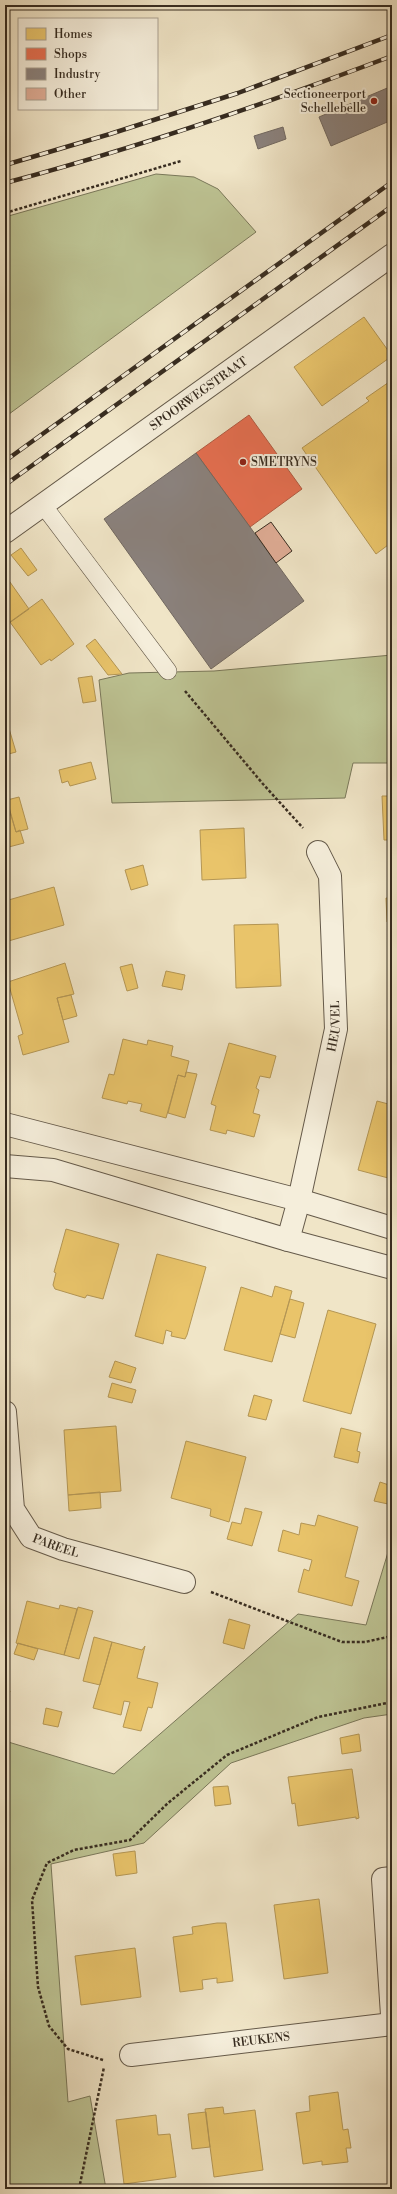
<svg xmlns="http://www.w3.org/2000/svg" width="397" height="2194" font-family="'Libre Bodoni',serif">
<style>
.green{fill:#bdc393;stroke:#7a785a}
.homes{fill:#e9c46a;stroke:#b49654}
.shops{fill:#e76f51;stroke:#b25b42}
.industry{fill:#8a817c;stroke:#716860}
.building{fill:#dfac95;stroke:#372c20}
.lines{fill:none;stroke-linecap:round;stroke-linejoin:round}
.lane-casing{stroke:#655a4a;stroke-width:18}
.street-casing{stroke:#655a4a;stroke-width:24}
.path{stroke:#372c20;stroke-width:2.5;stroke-dasharray:3 2;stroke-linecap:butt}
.lane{stroke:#f5eedb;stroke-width:17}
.street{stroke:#f5eedb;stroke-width:22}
.rail-casing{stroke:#372c20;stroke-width:4.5}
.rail{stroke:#f5eedb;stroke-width:3;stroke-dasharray:9;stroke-linecap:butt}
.poi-dot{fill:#8f2418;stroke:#f5eedb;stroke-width:1.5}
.labels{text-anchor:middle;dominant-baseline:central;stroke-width:4;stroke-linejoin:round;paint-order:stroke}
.poi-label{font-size:12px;fill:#372c20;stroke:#f5eedb;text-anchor:end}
.street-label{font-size:12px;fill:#372c20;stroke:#f5eedb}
</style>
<rect width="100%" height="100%" fill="#f0e5c7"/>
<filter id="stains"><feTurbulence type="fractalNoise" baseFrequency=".005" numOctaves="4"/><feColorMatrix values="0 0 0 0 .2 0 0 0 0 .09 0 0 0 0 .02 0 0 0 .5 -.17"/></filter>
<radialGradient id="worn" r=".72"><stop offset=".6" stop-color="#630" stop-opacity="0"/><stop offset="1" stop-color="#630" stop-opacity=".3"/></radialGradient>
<path class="green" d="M156 174 194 177 218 189 256 232 5 417V217Z
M392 655V763H353L345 798 112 803 99 680 129 673 214 671Z
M392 1539V1714L364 1718 231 1763 144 1843 51 1864 68 2102 90 2096 106 2189H5V1741L114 1774 298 1614 366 1625Z"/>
<path class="homes" d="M364 317 392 356 322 406 294 367Z
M392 380V542L376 554 302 448 369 401 366 398Z
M21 548 37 570 28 576 11 555Z
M5 575 29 609 5 626Z
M42 599 74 644 51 661 50 659 41 665 10 622Z
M95 639 122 674 108 675 86 646Z
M92 676 96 701 83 703 78 678Z
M5 715 16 752 5 755Z
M91 762 96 779 70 786 68 781 62 783 59 770Z
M5 796 16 832 20 830 24 843 5 848Z
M382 796H392V840H384Z
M19 797 28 829 16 832 7 800Z
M244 828 246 878 202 880 200 830Z
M143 865 148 885 131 890 125 870Z
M54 887 64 925 5 942V901Z
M386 898H392V922H387Z
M278 924 281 986 236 988 234 925Z
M65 963 74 994 57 998 69 1042 23 1055 18 1036 23 1034 8 982Z
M132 964 138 988 127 991 120 967Z
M166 971 185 975 182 990 162 986Z
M389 980H392V1003H390Z
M71 995 77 1016 63 1020 57 998Z
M123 1039 147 1045 148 1040 173 1046 171 1056 189 1061 185 1077 178 1075 166 1118 140 1111 142 1104 128 1101 127 1104 102 1098 109 1074 114 1075Z
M229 1043 276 1056 270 1078 260 1076 256 1088 259 1090 253 1113 260 1115 254 1137 227 1130 226 1134 210 1130 216 1106 211 1104Z
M186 1072 197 1074 185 1118 168 1113 178 1075 185 1077Z
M377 1101 392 1105V1179L358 1170Z
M66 1229 119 1244 103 1299 87 1295 85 1298 55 1289 53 1285 56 1273 54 1272Z
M157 1254 206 1267 187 1335 185 1339 171 1336 172 1332 166 1330 163 1344 135 1336Z
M275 1286 292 1291 272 1362 224 1350 241 1287 272 1297Z
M290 1299 304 1303 295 1338 280 1334Z
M328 1310 376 1324 351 1414 303 1401Z
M115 1361 136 1368 131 1383 109 1377Z
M112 1383 136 1390 132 1403 108 1397Z
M254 1395 272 1400 266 1420 248 1416Z
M116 1426 121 1491 68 1495 64 1430Z
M341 1428 361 1433 357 1451 360 1452 358 1463 334 1457Z
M186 1441 246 1457 229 1522 210 1516 211 1509 171 1498Z
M380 1482 392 1486 388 1504 374 1501Z
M100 1492 101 1508 69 1511 68 1495Z
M245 1508 262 1512 252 1546 227 1539 232 1522 241 1524Z
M318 1515 358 1527 345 1577 359 1581 352 1606 298 1592 304 1569 309 1571 312 1560 278 1551 283 1530 299 1535 301 1523 315 1526Z
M27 1601 59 1609 60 1605 77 1609 64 1655 16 1643Z
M78 1607 93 1611 79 1659 64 1655Z
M229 1619 250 1625 244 1649 223 1643Z
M94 1637 112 1642 100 1685 83 1681Z
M112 1642 142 1650 145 1646 137 1678 158 1683 152 1708 148 1707 141 1731 123 1727 130 1702 124 1701 121 1715 93 1708Z
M18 1643 38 1649 34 1660 14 1654Z
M5 1690 10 1691 5 1707Z
M46 1708 62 1712 58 1727 43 1724Z
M359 1734 361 1751 342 1754 340 1738Z
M352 1769 359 1818 356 1819V1817L298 1826 295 1803 292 1804 288 1777Z
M228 1786 231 1804 215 1806 213 1787Z
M135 1851 137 1873 116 1876 113 1854Z
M319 1899 328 1973 284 1979 274 1905Z
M217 1923H226L233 1981 217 1983V1978L202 1980 203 1989 180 1992 173 1937 193 1934 192 1927Z
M135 1948 141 1997 81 2005 75 1956Z
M338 2092 343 2130 348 2129 351 2148H346L348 2162 322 2165V2161L303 2164 296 2113 310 2111 309 2096Z
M223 2107 224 2114 255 2110 263 2170 214 2177 205 2109Z
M206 2112 210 2147 192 2149 188 2114Z
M156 2115 158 2135 170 2134 176 2177 124 2184 116 2120Z"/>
<path class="shops" d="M249 415 302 489 250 527 196 453Z"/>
<path class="industry" d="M392 86V120L331 146 319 117Z
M283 127 286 139 258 149 254 136Z
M196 453 304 601 211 669 104 519Z"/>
<path class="building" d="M271 522 292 551 276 563 255 533Z"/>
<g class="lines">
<g class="lane-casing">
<path id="lane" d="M43 505 168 671"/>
</g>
<g class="street-casing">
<g id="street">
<path id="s1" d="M5 532 392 255"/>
<path d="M5 1124 299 1200 392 1228"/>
<path d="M5 1166 53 1170 288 1240 392 1268"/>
<path id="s2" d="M288 1240 299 1200 336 1029 330 876 318 852"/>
<path id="s3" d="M5 1412 13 1509 31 1537 63 1549 184 1582"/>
<path d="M392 1878 383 1879 392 2015"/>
<path id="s4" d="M131 2055 392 2024"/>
</g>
</g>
<path class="path" d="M5 213 181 161
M185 691 263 784 303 828
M211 1592 342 1642H365L392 1636
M103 2060 68 2049 49 2026 38 1987 32 1900 47 1863 74 1850 130 1840 168 1803 227 1755 318 1717 392 1702
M79 2189 104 2067"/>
<use href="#lane" class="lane"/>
<use href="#street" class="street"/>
<g class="rail-casing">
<path id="rail" d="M5 165 110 134 238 93 392 35
M5 183C137 148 265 104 392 56
M5 461 392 182
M5 485 392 206"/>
</g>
<use href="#rail" class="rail"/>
</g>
<g class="poi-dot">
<circle cx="374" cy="101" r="4"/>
<circle cx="243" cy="462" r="4"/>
</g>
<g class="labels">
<g class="poi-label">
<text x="366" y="94">Sectioneerport<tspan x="366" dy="14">Schellebelle</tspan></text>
<text x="251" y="462" text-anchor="start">SMETRYNS</text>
</g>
<g class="street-label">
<text stroke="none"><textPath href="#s1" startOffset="238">SPOORWEGSTRAAT</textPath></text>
<text stroke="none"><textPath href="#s2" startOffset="219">HEUVEL</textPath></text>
<text stroke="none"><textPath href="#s3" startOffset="157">PAREEL</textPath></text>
<text stroke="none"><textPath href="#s4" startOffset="131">REUKENS</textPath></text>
</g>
</g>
<rect width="397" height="2194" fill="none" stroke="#f0e5c7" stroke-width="20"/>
<rect x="6" y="6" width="385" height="2182" fill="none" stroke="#372c20" stroke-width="2"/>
<rect x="10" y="10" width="377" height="2174" fill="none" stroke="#372c20"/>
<rect x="18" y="18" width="140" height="92" fill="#f5eedb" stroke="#a9a090"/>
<rect x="26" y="28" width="20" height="12" fill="#e9c46a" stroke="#a9a090"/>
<text x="54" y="38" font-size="12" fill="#372c20">Homes</text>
<rect x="26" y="48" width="20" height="12" fill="#e76f51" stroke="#a9a090"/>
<text x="54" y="58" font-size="12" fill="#372c20">Shops</text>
<rect x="26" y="68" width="20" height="12" fill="#8a817c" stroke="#a9a090"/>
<text x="54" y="78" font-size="12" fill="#372c20">Industry</text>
<rect x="26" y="88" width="20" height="12" fill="#dfac95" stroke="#a9a090"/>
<text x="54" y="98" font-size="12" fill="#372c20">Other</text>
<rect width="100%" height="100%" filter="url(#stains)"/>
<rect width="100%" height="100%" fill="url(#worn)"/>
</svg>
